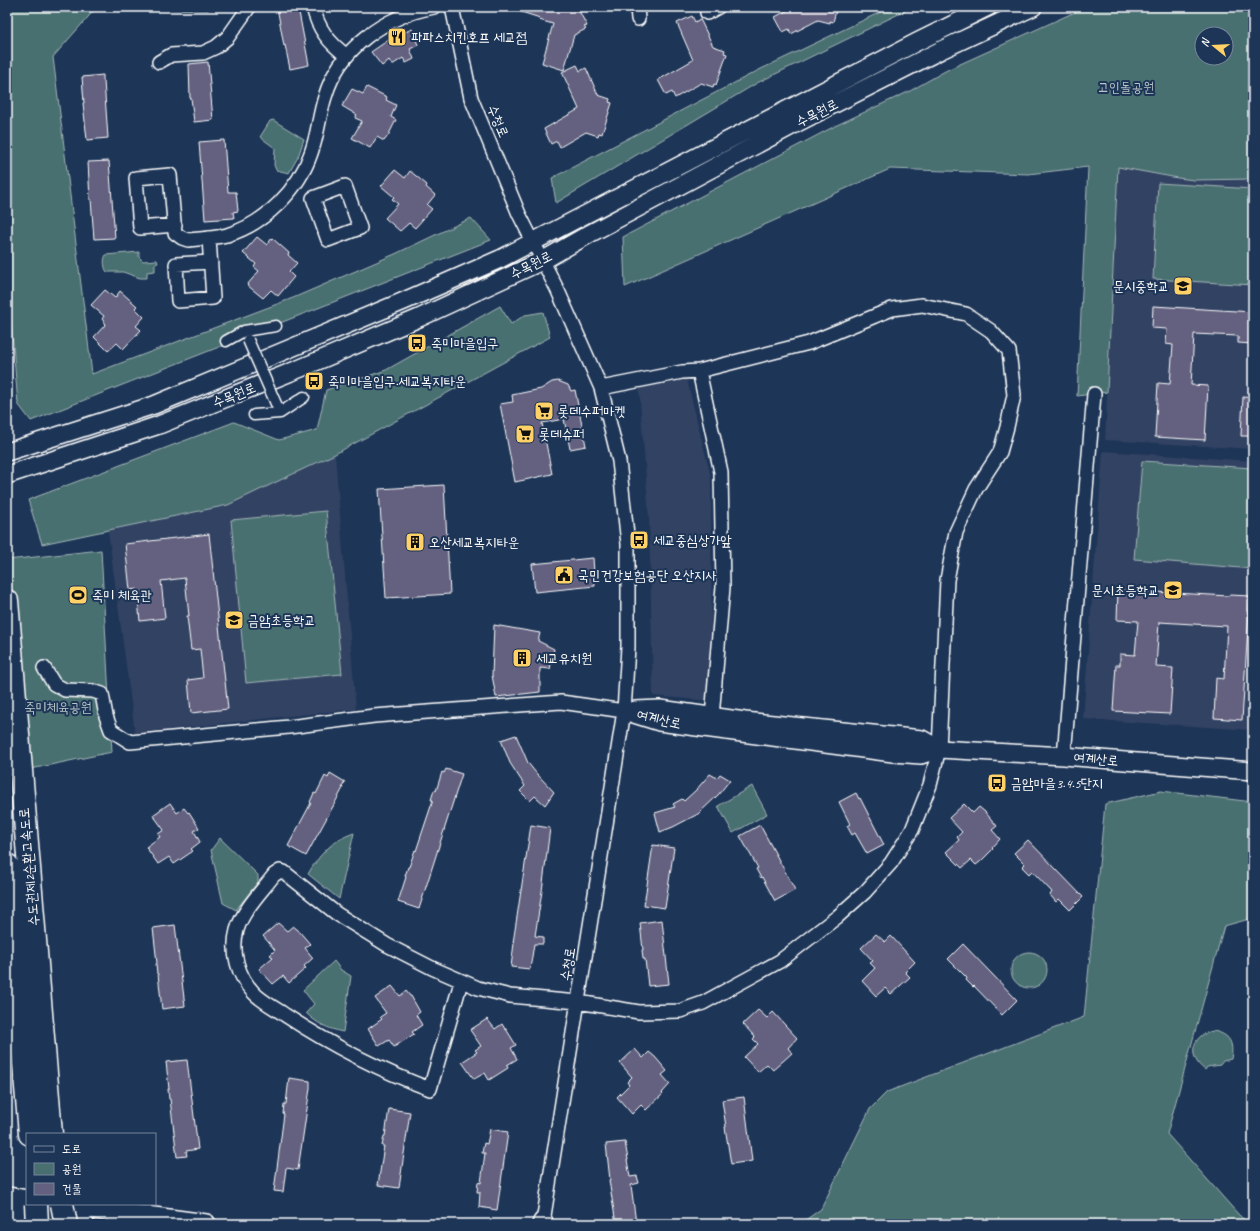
<svg xmlns="http://www.w3.org/2000/svg" width="1260" height="1231" font-family="Caveat,'Poor Story',sans-serif">
<style>
.built{fill:#324263}
.green{fill:#4a6f71;stroke:#a4b7b8;fill-rule:evenodd}
.building{fill:#646180;stroke:#fff}
.lines{fill:none;stroke-linecap:round;stroke-linejoin:round}
.pedestrian-casing{stroke:#fff;stroke-width:13}
.minor-casing{stroke:#fff;stroke-width:16}
.tertiary-casing{stroke:#fff;stroke-width:20}
.secondary-casing{stroke:#fff;stroke-width:22}
.motorway-casing{stroke:#fff;stroke-width:25}
.pedestrian{stroke:#1d3557;stroke-width:10}
.minor{stroke:#1d3557;stroke-width:13}
.tertiary{stroke:#1d3557;stroke-width:17}
.secondary{stroke:#1d3557;stroke-width:19}
.motorway{stroke:#1d3557;stroke-width:22}
.pedestrian-bridge-casing{stroke:#fff;stroke-width:13;stroke-linecap:butt}
.motorway-bridge-casing{stroke:#fff;stroke-width:25;stroke-linecap:butt}
.pedestrian-bridge{stroke:#1d3557;stroke-width:10}
.motorway-bridge{stroke:#1d3557;stroke-width:22}
.labels{text-anchor:middle;dominant-baseline:central;stroke-width:4;stroke-linejoin:round;paint-order:stroke}
.poi-label{font-size:14px;fill:#fff;stroke:#1d3557;text-anchor:start}
.park-label{font-size:14px;fill:#b7c5c6;stroke:#1d3557}
.street-label{font-size:14px;fill:#fff;stroke:#1d3557}
</style>
<rect width="100%" height="100%" fill="#1d3557"/>
<filter id="ink" filterUnits="userSpaceOnUse"><feTurbulence type="fractalNoise" baseFrequency=".025" numOctaves="2"/><feDisplacementMap in="SourceGraphic" scale="8" xChannelSelector="R" yChannelSelector="G"/><feConvolveMatrix kernelMatrix="1 2 1 2 8 2 1 2 1" color-interpolation-filters="sRGB"/></filter>
<g filter="url(#ink)">
<path class="built" d="M1118 166 1178 178 1194 180 1253 179V449L1105 440Z
M679 376 687 380 711 477 712 701 653 696 649 518 639 388Z
M1103 451 1253 461V730L1083 719Z
M335 454 356 709 135 733 108 531 228 505Z"/>
<path class="green" d="M7 7H212L208 10 96 8 53 57 92 374 293 298 395 254 471 218 491 240 31 421 18 404 7 274Z
M891 7H913L757 83 556 203 552 178 759 70Z
M1086 7H1253V179L1194 180 1178 178 1118 167 1107 392 1077 396 1088 167 1028 174 890 169 625 287 623 237 837 125 910 91 947 70ZM1202 34H1226V58H1202Z
M273 120 304 139 298 157 289 173 276 170 274 165 275 148 260 137 270 121Z
M1158 183 1253 189V285L1153 279Z
M139 252V257L143 261 157 260 158 263 155 264V271L147 272V278H140L123 272H107C104 268 103 259 106 255Z
M500 306 511 324 525 315 543 312 550 337 335 454 228 505 42 544 28 500 234 422 279 440 317 430 326 390 386 370Z
M1142 461 1253 468V569L1134 559Z
M326 511 342 674 246 683 231 520Z
M101 550 112 752 7 774V560Z
M752 786 767 814 733 833 718 806Z
M1161 791 1253 802V918L1224 926 1167 1134 1238 1214 1249 1224H800L821 1209 870 1109 887 1092 1084 1017 1105 804Z
M354 833 339 899 308 874C319 855 332 840 354 833Z
M220 838 258 875V882L236 910 223 903 211 850Z
M1011 970a18 18 0 1 1 36 0a18 18 0 1 1-36 0Z
M334 961 341 970 351 976 343 1032C328 1029 316 1023 306 1013L314 1004 303 990Z
M1213 1031C1230 1034 1234 1043 1231 1059L1223 1061 1220 1065 1207 1067 1205 1070C1187 1057 1191 1035 1213 1031Z"/>
<path class="building" d="M277 7H298L309 65 290 69 285 45 284 46Z
M512 7H577L587 26 584 27 586 29 574 35 564 70 542 63 553 24 539 20 540 18 512 9Z
M794 7H837L833 22 830 21V23L818 20 791 34 789 29 783 32 775 17Z
M692 16 695 22 700 19 713 46 725 50 724 53 727 54 716 85 714 84 713 87 701 83 675 98 672 92 666 95 658 80 693 60 677 23Z
M412 29 418 45 410 49 414 59 406 63 403 58 392 65 389 60 382 66 371 52 390 39Z
M208 62 213 120 194 122 191 98H190L189 64Z
M577 65 580 71 586 68 598 95 610 99 609 102 612 103 602 134 599 133 598 136 586 132 560 147 557 141 551 144 544 129 579 109 562 72Z
M103 75V81H104L108 138 87 140 83 103H84L82 77Z
M367 87 387 97 386 100 396 105 391 117 396 120 388 136 384 141 377 137 370 148 352 138 362 121 355 118 357 115 342 106 352 89 363 94Z
M224 140 228 192H236L238 211 233 212 234 218 205 220 199 142Z
M109 161 115 238 94 239 91 199 90 200 88 162Z
M395 170 405 178 410 171 427 185 426 187 435 195 427 205 432 209 415 228 409 223 400 231 385 218 398 204 392 199 394 197 381 186Z
M257 237 267 245 272 238 289 253 288 255 297 263 289 272 294 277 278 296 271 290 263 298 247 285 259 271 254 267 256 264 243 253Z
M105 290 115 298 120 291 137 306 135 308 144 317 136 326 141 330 123 349 117 343 108 351 94 337 106 324 102 319 104 316 91 305Z
M1153 306 1253 312V344L1238 343V336L1194 334 1191 385 1208 386 1205 440 1155 437 1158 383 1170 384 1173 345 1166 344 1167 329 1152 328Z
M558 381 568 385 571 391 575 390 586 446 570 449 564 419 542 423 552 474 515 482 500 404 513 402 512 395 541 389 552 382Z
M1243 397 1253 398V436H1241Z
M444 485 450 594 386 598 379 489Z
M209 534 228 709 191 713 188 680 203 678 200 649 191 650 187 616H189L185 578 161 581 165 618 140 621 137 589 130 590 125 544Z
M593 558 595 586 535 592 532 564Z
M1118 590 1229 596V595L1250 596 1242 720 1214 718 1216 678 1224 679 1227 626 1159 622 1156 667 1173 668 1170 714 1113 711 1116 665H1120V654L1135 655 1138 621 1117 620Z
M494 625 540 633 538 641 554 649 550 669 540 668V692L496 697 492 675Z
M516 735 528 763 536 773 554 792 545 805 535 796 530 801 520 791 525 786 510 763 501 740Z
M446 769 462 774 460 780 419 909 398 902 406 877 405 876 408 867H409L415 850 416 851 433 800H431L434 790 436 791 442 772 444 773Z
M330 773 345 782 342 787 343 788 306 856 288 846 311 803 310 802 314 793 316 794 325 776 328 778Z
M710 774 717 778 720 774 730 780 718 795 698 814 673 827 660 832 655 813 675 807 673 804 682 799 684 801 696 790Z
M856 793 859 799 860 798 884 845 867 854 855 833 852 835 847 826 850 824 839 802Z
M170 803 177 813 184 808 188 813 189 812 199 828 194 831 200 842 191 849 193 851 174 864 169 857 158 864 146 847 160 837 158 834 164 830 153 815Z
M964 804 973 813 979 807 985 812 997 826 992 830 1000 839 992 848 993 849 981 861 976 865 971 860 962 868 946 852 959 840 957 837 962 832 949 818Z
M531 825 550 828 542 891 535 936 543 937V944H534L530 969 511 967 514 943H513Z
M760 825 795 890 775 901 762 877 761 878 756 869 758 868 740 836Z
M1028 840 1083 897 1070 910 1059 899 1056 902 1050 895 1052 892 1032 871 1029 874 1022 867 1025 864 1014 853Z
M653 845 674 848 665 908 644 905Z
M662 920 669 984 648 986 645 959H643L642 950H643L640 923Z
M278 923 287 931 293 926 298 930 310 944 305 948 313 958 304 966 306 968 289 983 283 976 273 984 259 969 273 957 270 955 275 950 263 936Z
M175 925 185 1006 162 1009 158 974H157L156 964 157 963 153 928Z
M876 934 885 942 891 936 915 962 905 972 910 977 891 994 885 988 876 996 862 981 875 968 870 963 873 961 861 948Z
M963 944 1017 1000 1002 1015 974 986 973 987 966 980 967 978 948 959Z
M392 986 400 996 406 991 410 996H411L420 1012 416 1015 422 1025 412 1032 414 1034 394 1047 389 1040 379 1046 368 1029 382 1019 380 1017 386 1013 375 998Z
M758 1010 767 1018 773 1012 797 1038 788 1048 792 1053 773 1070 767 1064 758 1072 744 1057 758 1044 753 1039 755 1037 743 1024Z
M487 1019 495 1029 502 1024 505 1029H506L516 1045 511 1048 517 1059 507 1065 508 1068 489 1080 485 1073 474 1079 462 1062 477 1052 475 1050 481 1046 470 1030Z
M635 1049 643 1058 649 1052 655 1057 667 1071 662 1075 670 1084 662 1093 663 1094 646 1110 641 1105 632 1114 617 1097 629 1085 627 1082 632 1077 620 1063Z
M187 1060 198 1149 186 1151 187 1156 177 1157 170 1099H169L168 1089H169L166 1062Z
M289 1078 310 1081V1088L298 1170 286 1168 283 1192 274 1191 284 1114H283L284 1104H286Z
M744 1097 752 1161 731 1164 725 1127H726L722 1100Z
M389 1109 410 1112 399 1188 378 1185 384 1146H382L384 1136H385Z
M490 1129 508 1132 497 1210 479 1207 480 1192H477L478 1182 481 1183 485 1153H482L484 1143 487 1144Z
M625 1142 628 1160H627L630 1177 637 1176 639 1183 631 1185 636 1223 616 1224 609 1180H610L606 1144Z"/>
<g class="lines">
<g class="pedestrian-casing">
<path id="pedestrian" d="M226 341 244 331 276 326
M254 415 280 413 304 397"/>
</g>
<g class="minor-casing">
<path id="minor" d="M313 7C318 29 329 43 347 56
M452 7 471 98 519 214 558 291 601 388 619 461 628 544V647L624 711 543 1222
M637 7 638 19
M707 13 718 7
M159 62 171 55 203 53 216 47 228 37 249 7
M345 186 360 228 328 240 313 198Z
M175 225 140 228 136 178 170 175 175 233 182 238 188 240C201 239 214 238 227 235 265 224 299 189 311 153 318 135 319 115 325 97 339 48 385 16 434 7
M209 238 213 298 178 301 176 264 211 262
M601 388 682 372 699 371 721 472 723 587 712 717
M44 668 54 684 65 690 93 691 102 694 106 716 111 730 130 742 289 727 374 716 561 702 624 711
M1064 756 1094 394
M461 982 430 1089C379 1070 331 1045 285 1015 275 1008 261 1001 253 992 238 976 231 952 237 930 243 910 261 892 274 875L280 871 284 872 337 914 387 945 432 968 478 988 510 996 578 1002 639 1012 680 1011 703 1003 780 961 837 917 865 892 891 863 912 830 930 785 939 749 947 580 956 532 976 489 1000 452 1007 427 1014 395 1009 351 991 331 966 314 922 305 892 309 809 343 699 371"/>
</g>
<g class="tertiary-casing">
<path id="tertiary" d="M7 452 154 405 404 301 500 259 917 42 988 7
M7 475 159 425 301 368 419 318 542 261 591 233 799 122 941 50 1033 7
M635 710 660 709 745 721 922 739 939 749
M624 711 659 722 893 753 921 755 939 749 1064 756 1161 764 1253 771"/>
</g>
<g class="secondary-casing">
<path id="secondary" d="M7 1197 27 1200
M56 1204 206 1224
M7 1214 84 1224
M542 1224 543 1222"/>
</g>
<g class="motorway-casing">
<path id="motorway" d="M7 601 51 1134
M7 865 30 1134"/>
</g>
<use href="#pedestrian" class="pedestrian"/>
<use href="#minor" class="minor"/>
<use href="#tertiary" class="tertiary"/>
<use href="#secondary" class="secondary"/>
<use href="#motorway" class="motorway"/>
<g class="pedestrian-bridge-casing">
<path id="pedestrian-bridge" d="M248 340 277 406"/>
</g>
<g class="motorway-bridge-casing">
<path id="motorway-bridge" d="M36 1204 37 1224
M62 1204 66 1224"/>
</g>
<use href="#pedestrian-bridge" class="pedestrian-bridge"/>
<use href="#motorway-bridge" class="motorway-bridge"/>
</g>
</g>
<defs>
<g id="restaurant-square" transform="scale(1)"><rect x="-9" y="-9" width="18" height="18" rx="4" fill="#ffd166" stroke="#1d3557"/><path d="M-5-6h1v4h1v-4h1v4h1v-4h1v5L-1.5 .5V6h-2V.5L-5-1ZM5-6V6H3V1.5H1.5Q1.5-4 5-6Z" fill="#111"/></g>
<g id="school-square" transform="scale(1)"><rect x="-9" y="-9" width="18" height="18" rx="4" fill="#ffd166" stroke="#1d3557"/><path d="M0-5L7-2L0 1L-7-2ZM-4 1L0 2.5L4 1V4Q0 6-4 4Z" fill="#111"/></g>
<g id="bus-square" transform="scale(1)"><rect x="-9" y="-9" width="18" height="18" rx="4" fill="#ffd166" stroke="#1d3557"/><path d="M-5-6H5V4H4V6H2V4H-2V6H-4V4H-5ZM-3.5-4V0h7V-4ZM-3.5 1.2v1.5H-2V1.2ZM2 1.2v1.5H3.5V1.2Z" fill="#111"/></g>
<g id="supermarket-square" transform="scale(1)"><rect x="-9" y="-9" width="18" height="18" rx="4" fill="#ffd166" stroke="#1d3557"/><path d="M-6-5.5h2.5l.6 2H6L4.5 2H-2.5L-4.4-4H-6ZM-1.5 3.2a1.3 1.3 0 1 0 .1 0ZM3 3.2a1.3 1.3 0 1 0 .1 0Z" fill="#111"/></g>
<g id="building-square" transform="scale(1)"><rect x="-9" y="-9" width="18" height="18" rx="4" fill="#ffd166" stroke="#1d3557"/><path d="M-4-6H4V6H1V3H-1V6H-4ZM-2.5-4.3h1.7v1.8h-1.7ZM.8-4.3h1.7v1.8H.8ZM-2.5-1h1.7V.8h-1.7ZM.8-1h1.7V.8H.8Z" fill="#111"/></g>
<g id="civic-square" transform="scale(1)"><rect x="-9" y="-9" width="18" height="18" rx="4" fill="#ffd166" stroke="#1d3557"/><path d="M-.6-6.5H3V-4.5H.6V-3L4-1V1h2V6H-6V1h2V-1L-.6-3ZM-1.2 2.5V6h2.4V2.5Z" fill="#111"/></g>
<g id="stadium-square" transform="scale(1)"><rect x="-9" y="-9" width="18" height="18" rx="4" fill="#ffd166" stroke="#1d3557"/><path d="M0-5a6.5 5 0 1 0 0 10a6.5 5 0 1 0 0-10ZM-3.5-1.8h7v3.6h-7Z" fill="#111"/></g>
</defs>
<g fill-rule="evenodd">
<use href="#restaurant-square" x="397" y="37"/>
<use href="#school-square" x="1183" y="286"/>
<use href="#bus-square" x="417" y="343"/>
<use href="#bus-square" x="314" y="381"/>
<use href="#supermarket-square" x="544" y="411"/>
<use href="#supermarket-square" x="525" y="434"/>
<use href="#bus-square" x="639" y="540"/>
<use href="#building-square" x="415" y="542"/>
<use href="#civic-square" x="564" y="575"/>
<use href="#school-square" x="1173" y="590"/>
<use href="#stadium-square" x="78" y="595"/>
<use href="#school-square" x="234" y="620"/>
<use href="#building-square" x="522" y="658"/>
<use href="#bus-square" x="997" y="783"/>
</g>
<g class="labels">
<g class="poi-label">
<text x="411" y="37">파파스치킨호프 세교점</text>
<text x="1169" y="286" text-anchor="end">문시중학교</text>
<text x="431" y="343">죽미마을입구</text>
<text x="328" y="381">죽미마을입구.세교복지타운</text>
<text x="558" y="411">롯데수퍼마켓</text>
<text x="539" y="434">롯데슈퍼</text>
<text x="653" y="540">세교중심상가앞</text>
<text x="429" y="542">오산세교복지타운</text>
<text x="578" y="575">국민건강보험공단 오산지사</text>
<text x="1159" y="590" text-anchor="end">문시초등학교</text>
<text x="92" y="595">죽미 체육관</text>
<text x="248" y="620">금암초등학교</text>
<text x="536" y="658">세교유치원</text>
<text x="1011" y="783">금암마을3.4.5단지</text>
</g>
<g class="park-label">
<text x="1126" y="87">고인돌공원</text>
<text x="58" y="707">죽미체육공원</text>
</g>
<g class="street-label">
<text transform="translate(817 113) rotate(-27)">수목원로</text>
<text transform="translate(498 121) rotate(67)">수청로</text>
<text transform="translate(531 265) rotate(-27)">수목원로</text>
<text transform="translate(234 395) rotate(-22)">수목원로</text>
<text transform="translate(659 719) rotate(13)">여계산로</text>
<text transform="translate(1096 759) rotate(5)">여계산로</text>
<text transform="translate(29 867) rotate(-95)">수도권제2순환고속도로</text>
<text transform="translate(568 964) rotate(-81)">수청로</text>
</g>
</g>
<rect width="1260" height="1231" fill="none" stroke="#1d3557" stroke-width="24"/>
<rect x="12" y="12" width="1236" height="1207" fill="none" stroke="#fff" stroke-width="1.5" filter="url(#ink)"/>
<rect x="26" y="1133" width="130" height="72" fill="#1d3557" stroke="#77869a"/>
<rect x="34" y="1146" width="20" height="6" fill="#1d3557" stroke="#77869a"/>
<text x="62" y="1153" font-size="12" fill="#ffffff">도로</text>
<rect x="34" y="1163" width="20" height="12" fill="#4a6f71" stroke="#77869a"/>
<text x="62" y="1173" font-size="12" fill="#ffffff">공원</text>
<rect x="34" y="1183" width="20" height="12" fill="#646180" stroke="#77869a"/>
<text x="62" y="1193" font-size="12" fill="#ffffff">건물</text>
<g transform="translate(1214 46) rotate(288)"><circle r="19" fill="#1d3557" stroke="#77869a"/>
<path d="M0-3L7 15L0 10L-7 15Z" fill="#ffd166"/>
<text y="-6" font-size="11" font-weight="bold" text-anchor="middle" fill="#ffffff">N</text>
</g>
</svg>
